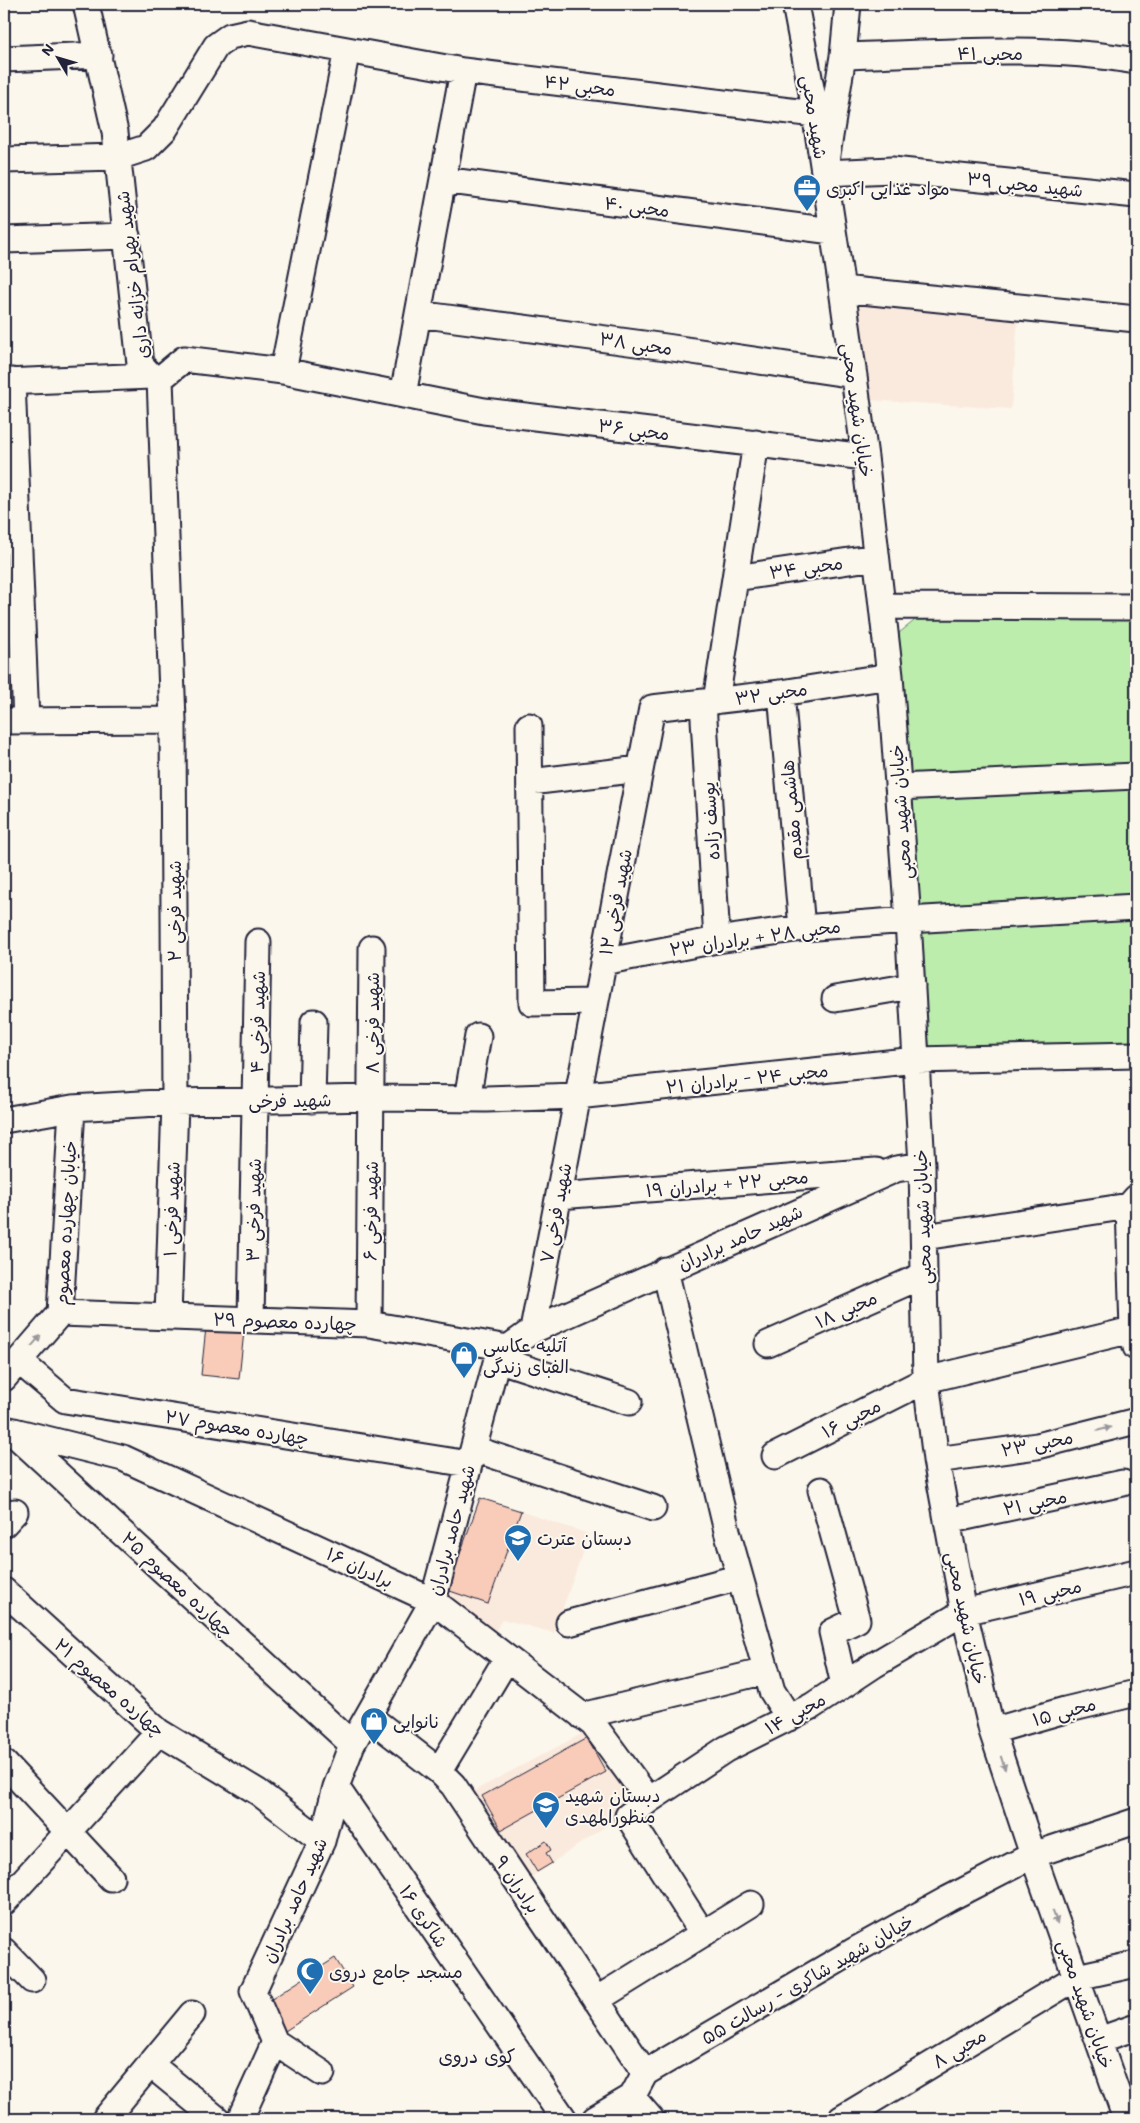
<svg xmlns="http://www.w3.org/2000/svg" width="1140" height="2123" font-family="Mali,'Playpen Sans Arabic',sans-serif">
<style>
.built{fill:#faeadd}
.green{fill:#bcedac;stroke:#6f8874}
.building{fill:#f8ccb9;stroke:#22223b}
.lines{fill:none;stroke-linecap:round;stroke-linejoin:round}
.minor-casing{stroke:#22223b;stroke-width:29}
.minor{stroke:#fbf7ec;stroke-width:25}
.oneway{fill:#99979c}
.labels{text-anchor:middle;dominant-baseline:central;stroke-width:4;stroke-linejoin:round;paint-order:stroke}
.street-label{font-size:18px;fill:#22223b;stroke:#fbf7ec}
.poi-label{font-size:18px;fill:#22223b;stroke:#fbf7ec;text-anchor:start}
.neighbourhood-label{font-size:19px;fill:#22223b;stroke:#fbf7ec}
</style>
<rect width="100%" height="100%" fill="#fbf7ec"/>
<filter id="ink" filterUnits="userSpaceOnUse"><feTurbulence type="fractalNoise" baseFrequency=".02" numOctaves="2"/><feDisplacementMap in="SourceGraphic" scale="10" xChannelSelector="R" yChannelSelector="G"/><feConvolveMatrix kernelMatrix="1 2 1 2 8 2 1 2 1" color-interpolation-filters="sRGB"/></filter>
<g filter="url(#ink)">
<path class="built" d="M857 302 1018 316 1011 409 868 400Z
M480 1498 589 1534 554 1633 502 1619 492 1638 444 1601Z
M587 1731 641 1802 524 1882 468 1794Z"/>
<path class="green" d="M924 613 1136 617V1042L930 1058 899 633Z"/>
<path class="building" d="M206 1327 244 1331 239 1379 201 1375Z
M480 1498 521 1511 488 1604 447 1590Z
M587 1738 606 1772 501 1830 482 1796Z
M546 1841 551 1850 546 1853 552 1863 537 1872 526 1854Z
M335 1958 353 1987 285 2031 267 2002Z"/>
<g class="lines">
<g class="minor-casing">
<path id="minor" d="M86 4 115 132 140 364 151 376 160 379 173 720 175 1102 168 1317
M795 4 812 93 842 289 865 457 890 676 908 920 922 1165 926 1380 936 1460 964 1612 992 1731 1033 1855 1126 2119
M848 4 843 56 824 173 892 170 1136 195
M843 56C940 53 1040 44 1136 61
M4 59 99 55
M4 160 118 157 146 148 165 129 216 46 230 36 248 32 463 71 815 114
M443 180 832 231
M4 240 127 236
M842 289 1136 319
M418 314 666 347 854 375
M283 371 347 50
M160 379 184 359 283 371 484 411 865 457
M12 381 26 721
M4 382 151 376
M403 395 463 71
M735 578 876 557
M882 606 1136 607
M781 693 802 928
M716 701 756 443
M703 702 717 940
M4 721 173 720
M529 726 532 1003 595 1002
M530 782 640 769
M898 787 1136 776
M603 962 717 940 802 928 908 920 1136 907
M835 999 912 986
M467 1099 478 1036
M312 1100 314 1022
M4 1120 72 1108 175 1102 372 1098 486 1099 577 1096 916 1060 1136 1055
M559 1196 876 1171
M1136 1198 1129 1206 1133 1330 1136 1347
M924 1237 1136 1205
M665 1270 727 1531 772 1691 789 1718
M60 1313 369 1324 508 1348
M251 1320 258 942
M369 1324 372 948
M533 1330 652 708 781 693 890 676
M768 1344 924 1275
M497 1359 629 1402
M19 1361 65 1400 469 1464
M4 1378 60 1313 72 1108
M10 1430 123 1458 433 1601 593 1724 649 1800
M11 1431 352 1744
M474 1449 653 1508
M775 1456 926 1380 1136 1329
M936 1460 1037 1446 1136 1421
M821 1490 857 1620 832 1632 844 1685
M947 1521 1123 1483
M4 1524 15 1512
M4 1591 159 1732 258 1792 322 1841
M569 1623 740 1577
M368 1716 439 1771 453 1785 645 2073
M582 1716 766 1671
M992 1731 1065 1710 1136 1693
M4 1763 111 1878
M439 1771 507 1658
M336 1787 564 2119
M4 1902 159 1732
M703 1934 628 1816 649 1800 726 1749 812 1706 874 1665 964 1612 1136 1572
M4 1951 32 1980
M596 2000 751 1904
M1099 2040 1136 2027
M275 2042 322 2073
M150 2064 217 2119
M632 2097 651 2119
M105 2119 192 2014
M240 2119 275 2042 253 1991 322 1841 336 1787 352 1744 433 1601 497 1359 508 1348 533 1330 896 1169 922 1165
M595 2119 632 2097 645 2073 852 1952 948 1899 1033 1855 1136 1821
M841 2119 1077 1977 1136 1964"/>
</g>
<use href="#minor" class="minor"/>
</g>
<defs><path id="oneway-solid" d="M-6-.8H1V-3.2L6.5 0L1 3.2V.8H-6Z" transform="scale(1.25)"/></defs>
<g class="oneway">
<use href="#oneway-solid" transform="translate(36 1341) rotate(-49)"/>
<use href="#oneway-solid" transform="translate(1104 1429) rotate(-14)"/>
<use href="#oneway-solid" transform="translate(1003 1763) rotate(72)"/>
<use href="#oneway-solid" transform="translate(1055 1917) rotate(70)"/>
</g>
</g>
<defs>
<g id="office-pin" transform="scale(1.4375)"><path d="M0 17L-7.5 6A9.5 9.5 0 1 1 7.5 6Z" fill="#1f6fb2" stroke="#fbf7ec"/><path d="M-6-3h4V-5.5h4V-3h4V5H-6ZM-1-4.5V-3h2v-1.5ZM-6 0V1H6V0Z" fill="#fff"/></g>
<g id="shop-pin" transform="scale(1.4375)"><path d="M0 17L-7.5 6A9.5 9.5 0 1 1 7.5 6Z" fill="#1f6fb2" stroke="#fbf7ec"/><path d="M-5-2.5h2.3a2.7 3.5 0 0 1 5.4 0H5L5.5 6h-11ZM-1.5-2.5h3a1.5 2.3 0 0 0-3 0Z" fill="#fff"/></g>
<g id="school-pin" transform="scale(1.4375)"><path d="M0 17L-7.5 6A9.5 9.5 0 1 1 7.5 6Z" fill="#1f6fb2" stroke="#fbf7ec"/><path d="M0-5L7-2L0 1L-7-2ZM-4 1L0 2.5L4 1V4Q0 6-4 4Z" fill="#fff"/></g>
<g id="mosque-pin" transform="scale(1.4375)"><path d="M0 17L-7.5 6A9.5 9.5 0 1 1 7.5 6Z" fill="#1f6fb2" stroke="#fbf7ec"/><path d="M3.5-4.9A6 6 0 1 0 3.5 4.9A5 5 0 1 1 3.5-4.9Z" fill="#fff"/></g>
</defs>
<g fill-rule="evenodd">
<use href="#office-pin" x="807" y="188"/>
<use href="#shop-pin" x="464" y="1355"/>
<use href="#school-pin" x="518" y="1538"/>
<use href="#shop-pin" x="374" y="1721"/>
<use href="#school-pin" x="546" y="1805"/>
<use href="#mosque-pin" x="310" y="1971"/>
</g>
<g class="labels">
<g class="street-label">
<text x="990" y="53">محبی ۴۱</text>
<text transform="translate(580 85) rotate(7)">محبی ۴۲</text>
<text transform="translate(815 117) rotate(81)">شهید محبی</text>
<text transform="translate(1025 184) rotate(6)">شهید محبی ۳۹</text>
<text transform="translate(637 206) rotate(7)">محبی ۴۰</text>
<text transform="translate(132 275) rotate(-97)">شهید بهرام خزانه داری</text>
<text transform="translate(636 343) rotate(8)">محبی ۳۸</text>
<text transform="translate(858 410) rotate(82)">خیابان شهید محبی</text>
<text transform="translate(634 429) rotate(7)">محبی ۳۶</text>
<text transform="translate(806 567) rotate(-8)">محبی ۳۴</text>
<text transform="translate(771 693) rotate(-8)">محبی ۳۲</text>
<text transform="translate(791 810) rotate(-95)">هاشمی مقدم</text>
<text transform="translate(900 812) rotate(-94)">خیابان شهید محبی</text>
<text transform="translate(710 821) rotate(-94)">یوسف زاده</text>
<text transform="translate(615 902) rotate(-79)">شهید فرخی ۱۲</text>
<text transform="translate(174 911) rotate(-90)">شهید فرخی ۲</text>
<text transform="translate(755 937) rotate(-8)">محبی ۲۸ + برادران ۲۳</text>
<text transform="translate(257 1022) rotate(-89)">شهید فرخی ۴</text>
<text transform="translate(372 1023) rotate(-90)">شهید فرخی ۸</text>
<text transform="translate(747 1078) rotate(-6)">محبی ۲۴ - برادران ۲۱</text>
<text transform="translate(290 1100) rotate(-1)">شهید فرخی</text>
<text transform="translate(727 1183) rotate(-5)">محبی ۲۲ + برادران ۱۹</text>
<text transform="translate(171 1209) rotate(-88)">شهید فرخی ۱</text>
<text transform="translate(253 1210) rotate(-89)">شهید فرخی ۳</text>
<text transform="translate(370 1211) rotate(-89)">شهید فرخی ۶</text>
<text transform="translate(555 1213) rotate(-79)">شهید فرخی ۷</text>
<text transform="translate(922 1217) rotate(-92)">خیابان شهید محبی</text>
<text transform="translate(65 1223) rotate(-87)">خیابان چهارده معصوم</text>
<text transform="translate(740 1237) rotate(-24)">شهید حامد برادران</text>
<text transform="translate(846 1309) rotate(-24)">محبی ۱۸</text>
<text transform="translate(285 1321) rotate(2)">چهارده معصوم ۲۹</text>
<text transform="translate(851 1418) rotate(-27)">محبی ۱۶</text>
<text transform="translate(237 1427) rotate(9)">چهارده معصوم ۲۷</text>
<text transform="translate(1037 1443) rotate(-11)">محبی ۲۳</text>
<text transform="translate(1035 1502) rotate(-12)">محبی ۲۱</text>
<text transform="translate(451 1530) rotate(-75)">شهید حامد برادران</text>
<text transform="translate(360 1567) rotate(25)">برادران ۱۶</text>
<text transform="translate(178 1584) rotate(43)">چهارده معصوم ۲۵</text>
<text transform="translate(1050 1592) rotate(-13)">محبی ۱۹</text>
<text transform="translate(967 1618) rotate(78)">خیابان شهید محبی</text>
<text transform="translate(110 1687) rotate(41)">چهارده معصوم ۲۱</text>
<text transform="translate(1064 1711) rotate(-15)">محبی ۱۵</text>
<text transform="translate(795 1713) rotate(-29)">محبی ۱۴</text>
<text transform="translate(518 1884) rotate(56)">برادران ۹</text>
<text transform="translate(294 1900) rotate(-66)">شهید حامد برادران</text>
<text transform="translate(424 1916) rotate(56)">شاکری ۱۶</text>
<text transform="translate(807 1979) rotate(-30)">خیابان شهید شاکری - رسالت ۵۵</text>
<text transform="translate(1086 2004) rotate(71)">خیابان شهید محبی</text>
<text transform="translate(959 2048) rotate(-31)">محبی ۸</text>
</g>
<g class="poi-label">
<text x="826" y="188">مواد غذایی اکبری</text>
<text x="483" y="1345">آتلیه عکاسی<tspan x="483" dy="21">الفبای زندگی</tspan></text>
<text x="537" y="1538">دبستان عترت</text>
<text x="393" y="1721">نانوایی</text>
<text x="565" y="1795">دبستان شهید<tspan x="565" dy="21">منظورالمهدی</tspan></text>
<text x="329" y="1971">مسجد جامع دروی</text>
</g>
<g class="neighbourhood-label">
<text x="477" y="2055">کوی دروی</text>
</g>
</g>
<rect width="1140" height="2123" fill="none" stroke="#fbf7ec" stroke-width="20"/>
<rect x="10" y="10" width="1120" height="2103" fill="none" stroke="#22223b" stroke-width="2" filter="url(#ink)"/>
<g transform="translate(58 58) rotate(308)" stroke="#fbf7ec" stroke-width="4" paint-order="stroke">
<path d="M0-4L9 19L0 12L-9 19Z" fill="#22223b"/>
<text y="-8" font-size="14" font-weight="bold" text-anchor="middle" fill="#22223b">N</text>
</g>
</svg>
